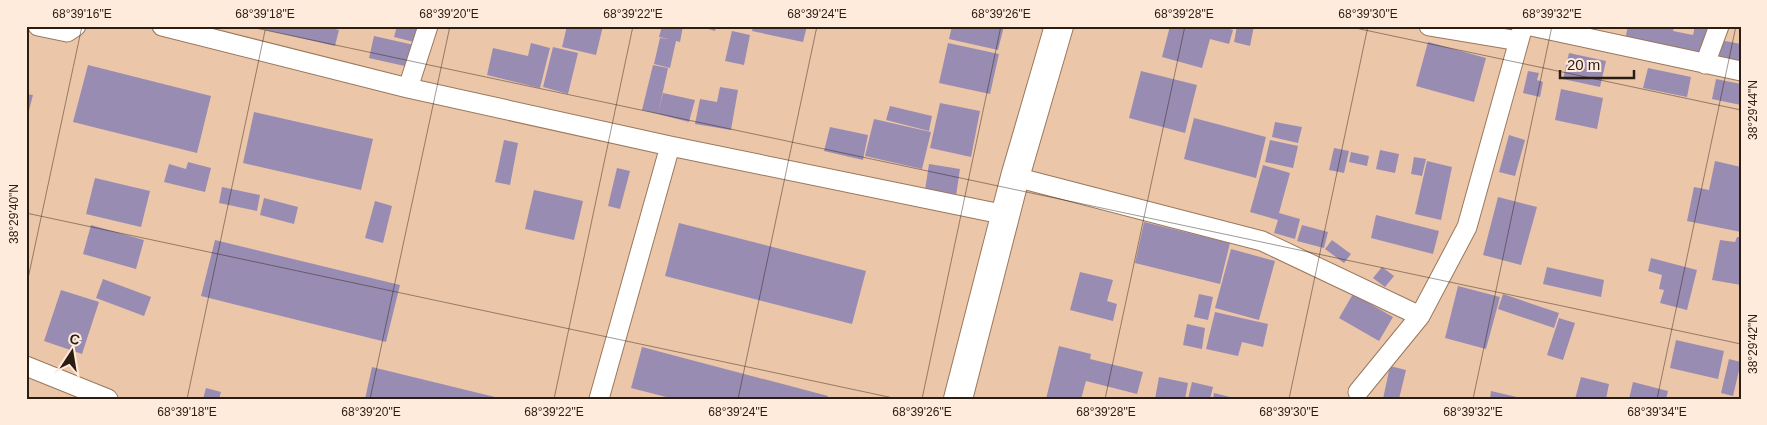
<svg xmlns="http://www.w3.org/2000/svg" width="1767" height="425" font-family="Arial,sans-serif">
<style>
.building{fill:#998cb3}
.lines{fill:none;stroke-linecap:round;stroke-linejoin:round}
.street-casing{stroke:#9a785c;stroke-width:21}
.secondary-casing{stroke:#9a785c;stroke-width:30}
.street{stroke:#fff;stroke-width:19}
.secondary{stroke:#fff;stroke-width:28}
.ticks{fill:none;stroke:#2b1d12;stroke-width:1;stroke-opacity:0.45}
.neatline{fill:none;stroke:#2b1d12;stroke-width:2}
.ticks-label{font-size:12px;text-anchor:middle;fill:#2b1d12}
</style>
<rect width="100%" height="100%" fill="#ecc6a9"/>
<path class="building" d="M267 26H324L339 30 335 46 266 30Z
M397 26H422L418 43 394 37Z
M567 26H603L596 55 562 47Z
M662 26H683L680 42 676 41 670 68 654 64 660 38 669 39 659 37Z
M699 26H716L715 31Z
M753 26H807L803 42 752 31Z
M952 26H1004L998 50 949 39Z
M1170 26H1222L1233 30 1229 44 1210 39 1202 68 1162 57Z
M1237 26H1254L1250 46 1234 42Z
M1628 26H1674L1673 31 1693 35 1695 26 1707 28 1700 56 1625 40Z
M732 31 750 35 744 65 725 61Z
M374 36 414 45 409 67 369 58Z
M1720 40 1741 44V65L1717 60Z
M1428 42 1486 58 1474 102 1416 86Z
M531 43 550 48 540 88 487 75 493 48 528 56Z
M948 43 999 54 990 94 939 83Z
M553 47 578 53 568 94 543 87Z
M1569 53 1606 61 1600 87 1563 79Z
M88 65 211 96 197 153 73 122Z
M653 65 668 68 658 114 642 110Z
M1648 68 1691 77 1687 97 1643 88Z
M1141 71 1197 85 1185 133 1129 118Z
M1528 71 1539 73 1537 80 1543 82 1540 97 1523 93Z
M1716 79 1741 84V105L1712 99Z
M720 87 738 90 731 130 695 124 700 99 717 102Z
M1561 89 1603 98 1597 129 1555 120Z
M663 93 695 100 689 122 658 114Z
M26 94 33 95 28 114H26Z
M940 103 980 111 971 157 930 148Z
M890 106 932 116 929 131 886 120Z
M254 112 373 139 361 190 243 163Z
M1194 118 1266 137 1256 178 1184 159Z
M874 119 931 132 922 169 865 156Z
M1275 122 1302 127 1298 143 1272 137Z
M830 127 868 135 863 160 824 151Z
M1509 135 1525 140 1515 176 1499 172Z
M504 140 518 143 510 185 495 182Z
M1270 140 1298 146 1293 168 1265 162Z
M1334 148 1349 151 1344 173 1329 170Z
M1380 150 1399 154 1395 173 1376 169Z
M1351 152 1369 156 1367 166 1349 162Z
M1414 157 1426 159 1422 176 1411 174Z
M1427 161 1452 167 1441 220 1415 214Z
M1715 161 1741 167V232L1687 221 1694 187 1709 190Z
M188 162 211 168 205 192 164 182 169 164 186 169Z
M929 164 960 169 956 196 925 190Z
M1263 165 1290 173 1279 213 1300 219 1295 239 1274 233 1278 220 1250 212Z
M617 168 630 171 620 209 608 206Z
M95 178 150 191 141 227 86 214Z
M222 187 260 195 257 211 219 203Z
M534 190 583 201 574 240 525 229Z
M1498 197 1537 207 1521 265 1483 255Z
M264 198 298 207 294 224 260 215Z
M375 201 392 206 383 243 365 238Z
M1376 215 1439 231 1433 254 1371 238Z
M1144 222 1230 243 1220 284 1135 263Z
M679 223 866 271 852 324 665 276Z
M91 225 144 240 136 269 83 254Z
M1302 225 1328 232 1324 248 1297 241Z
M1737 237H1741V285L1712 280 1720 240 1735 242Z
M215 240 400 285 386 342 201 296Z
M1332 240 1351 254 1344 263 1325 249Z
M1231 249 1275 261 1259 320 1215 308Z
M1651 258 1697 270 1687 310 1660 303 1664 290 1659 289 1662 275 1648 271Z
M1382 267 1394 276 1385 287 1373 278Z
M1547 267 1604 280 1601 297 1543 284Z
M1080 272 1113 280 1107 301 1117 304 1113 321 1070 310Z
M103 279 151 297 144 316 96 298Z
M1458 286 1500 297 1486 349 1445 338Z
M61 290 99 302 82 354 44 341Z
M1199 294 1213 297 1208 320 1194 317Z
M1353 294 1393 317 1379 341 1339 318Z
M1503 294 1559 313 1554 328 1498 309Z
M1215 312 1268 324 1263 347 1242 342 1238 356 1206 349Z
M1559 318 1575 323 1563 360 1547 355Z
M1187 324 1205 328 1202 349 1183 345Z
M1676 340 1724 351 1718 379 1670 368Z
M1059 346 1091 354 1090 359 1143 372 1137 394 1086 381 1081 399H1046Z
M642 347 828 396 827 399H674L631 388Z
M1729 359 1741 362 1733 396 1721 393Z
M1390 366 1406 370 1399 399H1383Z
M372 367 499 398V399H365Z
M1159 377 1188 383 1185 399H1155Z
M1581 377 1609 384 1606 399H1575Z
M1192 382 1213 387 1210 399H1188Z
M1633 382 1668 391 1666 399H1629Z
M206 388 221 392 219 399H203Z
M1491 391 1521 398V399H1490Z
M1214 393 1234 398V399H1213Z"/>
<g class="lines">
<g class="street-casing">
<path id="street" d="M38 26 67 32 76 26
M162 26 408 88 670 146 1006 215
M1429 26 1519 41
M1531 26 1741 71
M1705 64 1719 26
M408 88 428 26
M1015 177 1262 241 1420 316
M26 366 108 399
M1358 392 1420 316 1467 227 1523 26
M599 399 670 146"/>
</g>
<g class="secondary-casing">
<path id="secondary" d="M958 399 1015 177 1059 26"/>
</g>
<use href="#street" class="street"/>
<use href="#secondary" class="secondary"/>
</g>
<path class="ticks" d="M246 26 1741 344M1346 26 1741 110M26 213 898 399M26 288 82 26M187 399 266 26M370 399 450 26M554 399 633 26M738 399 817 26M922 399 1001 26M1105 399 1185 26M1289 399 1368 26M1473 399 1552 26M1657 399 1736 26"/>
<rect width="1767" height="425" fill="none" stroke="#ffebdc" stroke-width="55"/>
<g transform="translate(72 352) rotate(12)" stroke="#ffebdc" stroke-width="4" paint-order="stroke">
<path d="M0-4L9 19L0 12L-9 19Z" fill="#2b1d12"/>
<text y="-8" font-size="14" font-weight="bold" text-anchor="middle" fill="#2b1d12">С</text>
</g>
<path d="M1560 70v8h74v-8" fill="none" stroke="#2b1d12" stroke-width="2.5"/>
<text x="1567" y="70" font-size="15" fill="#2b1d12" stroke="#ffebdc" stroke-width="4" paint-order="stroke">20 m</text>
<rect x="28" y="28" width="1712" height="370" class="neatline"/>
<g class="ticks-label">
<text x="82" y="18">68°39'16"E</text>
<text x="265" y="18">68°39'18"E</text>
<text x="449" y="18">68°39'20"E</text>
<text x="633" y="18">68°39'22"E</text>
<text x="817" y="18">68°39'24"E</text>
<text x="1001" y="18">68°39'26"E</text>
<text x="1184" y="18">68°39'28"E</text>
<text x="1368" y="18">68°39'30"E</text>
<text x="1552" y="18">68°39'32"E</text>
<text transform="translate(1753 110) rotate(-90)" y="4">38°29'44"N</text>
<text transform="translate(14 214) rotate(-90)" y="4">38°29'40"N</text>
<text transform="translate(1753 344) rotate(-90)" y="4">38°29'42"N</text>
<text x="187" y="416">68°39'18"E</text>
<text x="371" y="416">68°39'20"E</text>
<text x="554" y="416">68°39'22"E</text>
<text x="738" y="416">68°39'24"E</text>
<text x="922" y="416">68°39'26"E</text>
<text x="1106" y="416">68°39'28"E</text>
<text x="1289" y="416">68°39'30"E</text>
<text x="1473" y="416">68°39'32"E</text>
<text x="1657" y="416">68°39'34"E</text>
</g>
</svg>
